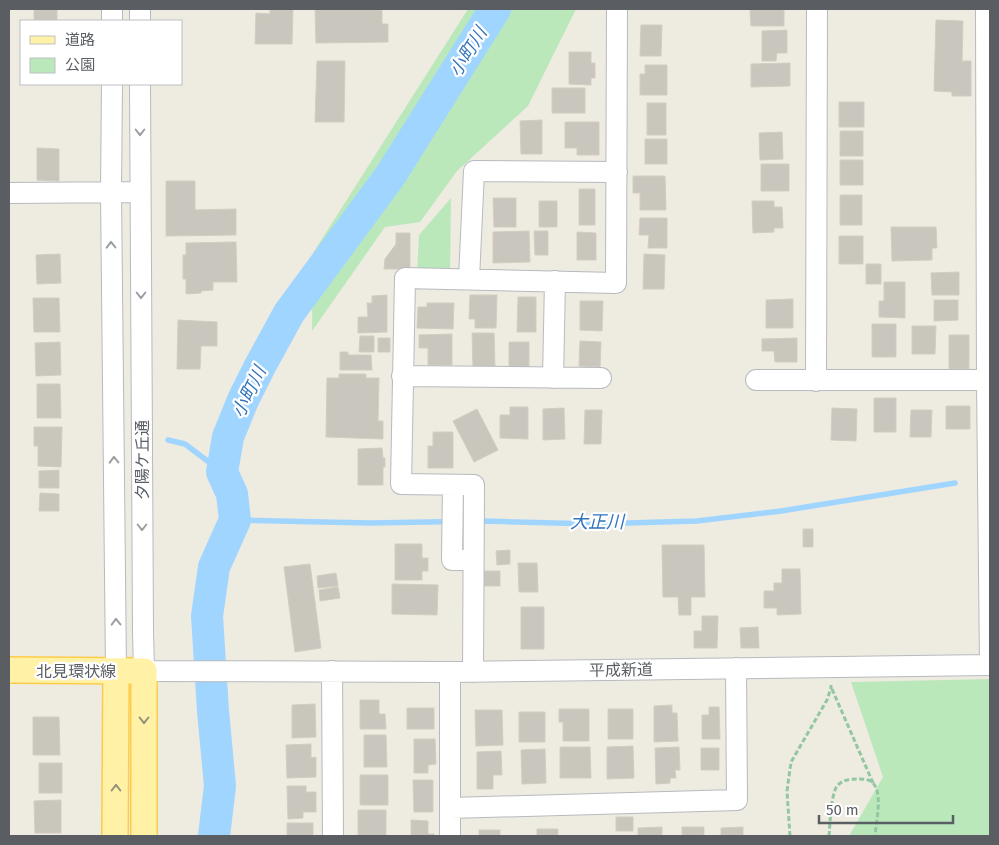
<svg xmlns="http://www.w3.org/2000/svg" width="999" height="845" font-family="'Fira Sans','Noto Sans JP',sans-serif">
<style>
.green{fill:#bbe8bb}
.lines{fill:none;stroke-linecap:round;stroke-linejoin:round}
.stream{stroke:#a0d5ff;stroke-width:5.5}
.river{stroke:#a0d5ff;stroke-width:32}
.building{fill:#c9c6be;stroke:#d3cdbf}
.minor-casing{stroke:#b7babf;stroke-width:22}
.major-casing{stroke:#fdcc4b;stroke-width:28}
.path{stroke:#92c7a1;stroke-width:3;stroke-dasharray:5 2.5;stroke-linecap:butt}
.minor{stroke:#fff;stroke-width:20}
.major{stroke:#fff1a5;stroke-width:25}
.oneway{stroke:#9c9ea1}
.oneway2{stroke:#94917a}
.labels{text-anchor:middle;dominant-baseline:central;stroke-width:4.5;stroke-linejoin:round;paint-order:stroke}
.street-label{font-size:16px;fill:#5a5e63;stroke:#fff}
.water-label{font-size:18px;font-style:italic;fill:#3475ba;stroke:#fff}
</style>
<rect width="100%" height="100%" fill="#eeebe1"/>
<path class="green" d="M468 9H576L528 106 457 171 420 222 385 227 312 331 313 253Z
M451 198 450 273H417L419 235Z
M990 679V836H849L883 777 851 682Z"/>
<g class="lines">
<path class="stream" d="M168 440 185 444 222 472
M235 520 370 523 485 521 593 524 697 521 781 511 955 483"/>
<path class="river" d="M214 836 220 786 213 711 207 616 214 567 235 520 232 494 222 472 228 437 243 400 260 366 289 313 390 176 495 9"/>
</g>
<path class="building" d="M34 9H57V20H34Z
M270 9H293L292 44H255L256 13 270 14Z
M315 9H377V10H382V24H388V42L316 43Z
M750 9H784V26H751Z
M936 20 963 21 962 61H971V96H952V92L934 91Z
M641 25H662L661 56H640Z
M787 30V53H777L776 61H762V31Z
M569 52H591V63H595V78H591V85L569 84Z
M317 61H345L344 122H315Z
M790 63V86L751 87V64Z
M645 65H667V95H640V74H645Z
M552 88H585V113H552Z
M839 102H864V127H839Z
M647 103H666V135H647Z
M542 120V154H521L520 121Z
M565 122H599V155H577V148H565Z
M840 131H863V156H840Z
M782 132 783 159 760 160 759 133Z
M645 139H667V164H645Z
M37 148 59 149V181L37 180Z
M840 160H863V185H840Z
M761 164H789V191H761Z
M633 176H665L666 210H640V193H633Z
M166 181H195V210L236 209V235L166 236Z
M579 189H595V225H579Z
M840 195H862V225H840Z
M493 198H516V227H494Z
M539 201H557V227H539Z
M752 201H774V207H782L783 228H774V232L753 233Z
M640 218H667V248H648L649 235H639Z
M891 227H936L937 248H932V260L892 261Z
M529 231 530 262 493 263V232Z
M534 231H548V255H535Z
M577 232 596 233V260H577Z
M396 233H410V269H384L385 259 396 244Z
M839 236H863V264H839Z
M236 242 237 282H213V290L201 291V293L186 294V279H183V255H186V243Z
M60 254 61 283 37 284 36 255Z
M644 254 665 255 664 289H643Z
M866 264H881V284H866Z
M959 272V295H932L931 273Z
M884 282H905V318L879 317V301H884Z
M387 295V332L358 333V317H368L367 303H372V296Z
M470 295H497L496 328H475V319H469Z
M518 297H536V332H517Z
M33 298H59L60 332H34Z
M793 299V328H766V300Z
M934 300H958V320L934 321Z
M580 301H603L602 331 580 330Z
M427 303H454L453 329 417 328 418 307H427Z
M178 320 217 322V346H201L200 369H177Z
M872 324H896V357H872Z
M912 326H936L935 354H912Z
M472 333H494L495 367 473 368Z
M452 334V365H428V348H419V335Z
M949 335H969V369H949Z
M360 336H374V352H359Z
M378 338H390V352H378Z
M797 338V362H775L774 351H762V339Z
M580 341 601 342 600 367 579 366Z
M60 342 61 375 36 376 35 343Z
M509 342H529V367L509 368Z
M340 352H348V355H371L372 370H340Z
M339 374H366V378H379L378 421H383V439L326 437 327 378H339Z
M37 384H60L61 418H37Z
M874 398H896V432H874Z
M946 406H970V429H946Z
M510 407H528V439L500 438V415H510Z
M564 408 565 439 543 440V409Z
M832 408 857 409 856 441 831 440Z
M477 409 498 450 474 462 453 421Z
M585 410H602L601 444H584Z
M911 410H932L931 437H910Z
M34 427H62L61 467 38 466V446H34Z
M433 432H453V468H428V446H433Z
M382 448 383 458H385V467H383V485H358V449Z
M59 470V488H39V471Z
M40 493 59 494V511H39Z
M803 529H813V547H803Z
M395 544H422V558H428V571H422V580H395Z
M662 545H704L705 597H691V615H679L678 597H663Z
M510 550V564L497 565 496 551Z
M518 563H537L538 592H519Z
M310 564 321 648 295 652 284 567Z
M782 569H800L801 614 777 615V608H764V591H774V583H782Z
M484 571H500V586H484Z
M336 573 338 586 318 588 317 576Z
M392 584 438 585 437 615 392 614Z
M338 587 340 598 320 601 319 590Z
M521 607H544V649H521Z
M702 616H718L717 648H694V631H702Z
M758 627 759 648H741L740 628Z
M360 700H379V714H385L386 729H360Z
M315 704 316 737 292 738V705Z
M672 705V713H677L678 741 654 742V706Z
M709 707H719L720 739H702V715H709Z
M407 708H434V729H407Z
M559 709H589V741H563V722H559Z
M608 709H633V739H608Z
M475 710H502L503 745 476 746Z
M519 712H545V742H519Z
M33 717H59L60 755H33Z
M364 735H386L387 767H364Z
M414 739H435L436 764 428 765V773H414Z
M311 744V758L316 757V777L287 778 286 745Z
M633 746 634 778 607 779V747Z
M560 747H590L591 778H560Z
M679 747 680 770H675L676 778H670V783L656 784 655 748Z
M701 748H719V770H701Z
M545 749 546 783 522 784 521 750Z
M501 751 502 775H493V789H477V752Z
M39 763H62V793H39Z
M360 775H388V805H360Z
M413 780H433V812H414Z
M287 786H306V792H316V812H303V818L288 819Z
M61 800V833H35L34 801Z
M358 810H386V836H358Z
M616 817H633V831H616Z
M411 820 428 821V834H434V836H411Z
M287 823H313V836H287Z
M662 827V836H638V828Z
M682 827H704V836H682Z
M743 827V836H721V828Z
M537 829H558V836H537Z
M479 830H500V836H479Z"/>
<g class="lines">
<g class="minor-casing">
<path id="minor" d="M986 9 987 380 990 665
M112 21V9
M140 21V9
M112 84 111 192 116 671
M140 84 143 631 144 671 450 672 990 665
M9 193 140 192
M469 279 474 171 617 172
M402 376 601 378
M553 378 555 281
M756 380H987
M816 381 817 9
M453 485 452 560H473
M332 671 333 836
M450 672V836
M473 672 474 485 401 484 405 278 616 283 617 9
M450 808 737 800 736 668"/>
</g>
<g class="major-casing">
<path id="major" d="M9 670 144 671V836
M115 836 116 671"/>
</g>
<path class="path" d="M832 689 873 783
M790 836 787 791 791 762 827 700 831 688V685
M829 836C830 825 831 794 837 786 842 780 850 779 858 779 863 779 869 779 873 783 883 793 876 823 875 836"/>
<use href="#minor" class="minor"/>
<use href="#major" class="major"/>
</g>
<defs><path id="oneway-chevron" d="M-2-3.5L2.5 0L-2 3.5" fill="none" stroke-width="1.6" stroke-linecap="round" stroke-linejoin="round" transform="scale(1.25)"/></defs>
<g class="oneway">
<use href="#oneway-chevron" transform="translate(140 132) rotate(90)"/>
<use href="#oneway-chevron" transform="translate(111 245) rotate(-91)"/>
<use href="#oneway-chevron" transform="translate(141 295) rotate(90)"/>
<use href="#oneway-chevron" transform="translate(114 460) rotate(-91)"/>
<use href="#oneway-chevron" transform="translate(142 527) rotate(90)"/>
<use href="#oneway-chevron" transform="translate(116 622) rotate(-91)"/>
</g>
<g class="oneway2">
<use href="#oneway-chevron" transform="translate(144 720) rotate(90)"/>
<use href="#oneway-chevron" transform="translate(116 788) rotate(-90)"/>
</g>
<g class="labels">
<g class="street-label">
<text transform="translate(142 460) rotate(-90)">夕陽ケ丘通</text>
<text transform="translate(621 670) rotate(-1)">平成新道</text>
<text x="76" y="671">北見環状線</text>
</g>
<g class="water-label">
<text transform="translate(468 52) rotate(-58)">小町川</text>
<text transform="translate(249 392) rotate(-64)">小町川</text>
<text x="597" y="522">大正川</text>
</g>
</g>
<rect width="999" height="845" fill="none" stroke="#5a5e63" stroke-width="20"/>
<rect x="20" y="20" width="162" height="65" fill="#ffffff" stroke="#bdbfc1"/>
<rect x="30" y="36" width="25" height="8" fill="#fff1a5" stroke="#bdbfc1"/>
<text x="65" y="45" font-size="15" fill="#5a5e63">道路</text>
<rect x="30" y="58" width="25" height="15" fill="#bbe8bb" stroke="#bdbfc1"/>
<text x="65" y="70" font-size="15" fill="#5a5e63">公園</text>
<path d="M819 815v8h134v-8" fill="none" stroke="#5a5e63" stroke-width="2.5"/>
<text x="826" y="815" font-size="15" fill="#5a5e63" stroke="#ffffff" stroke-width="4" paint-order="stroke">50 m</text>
</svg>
